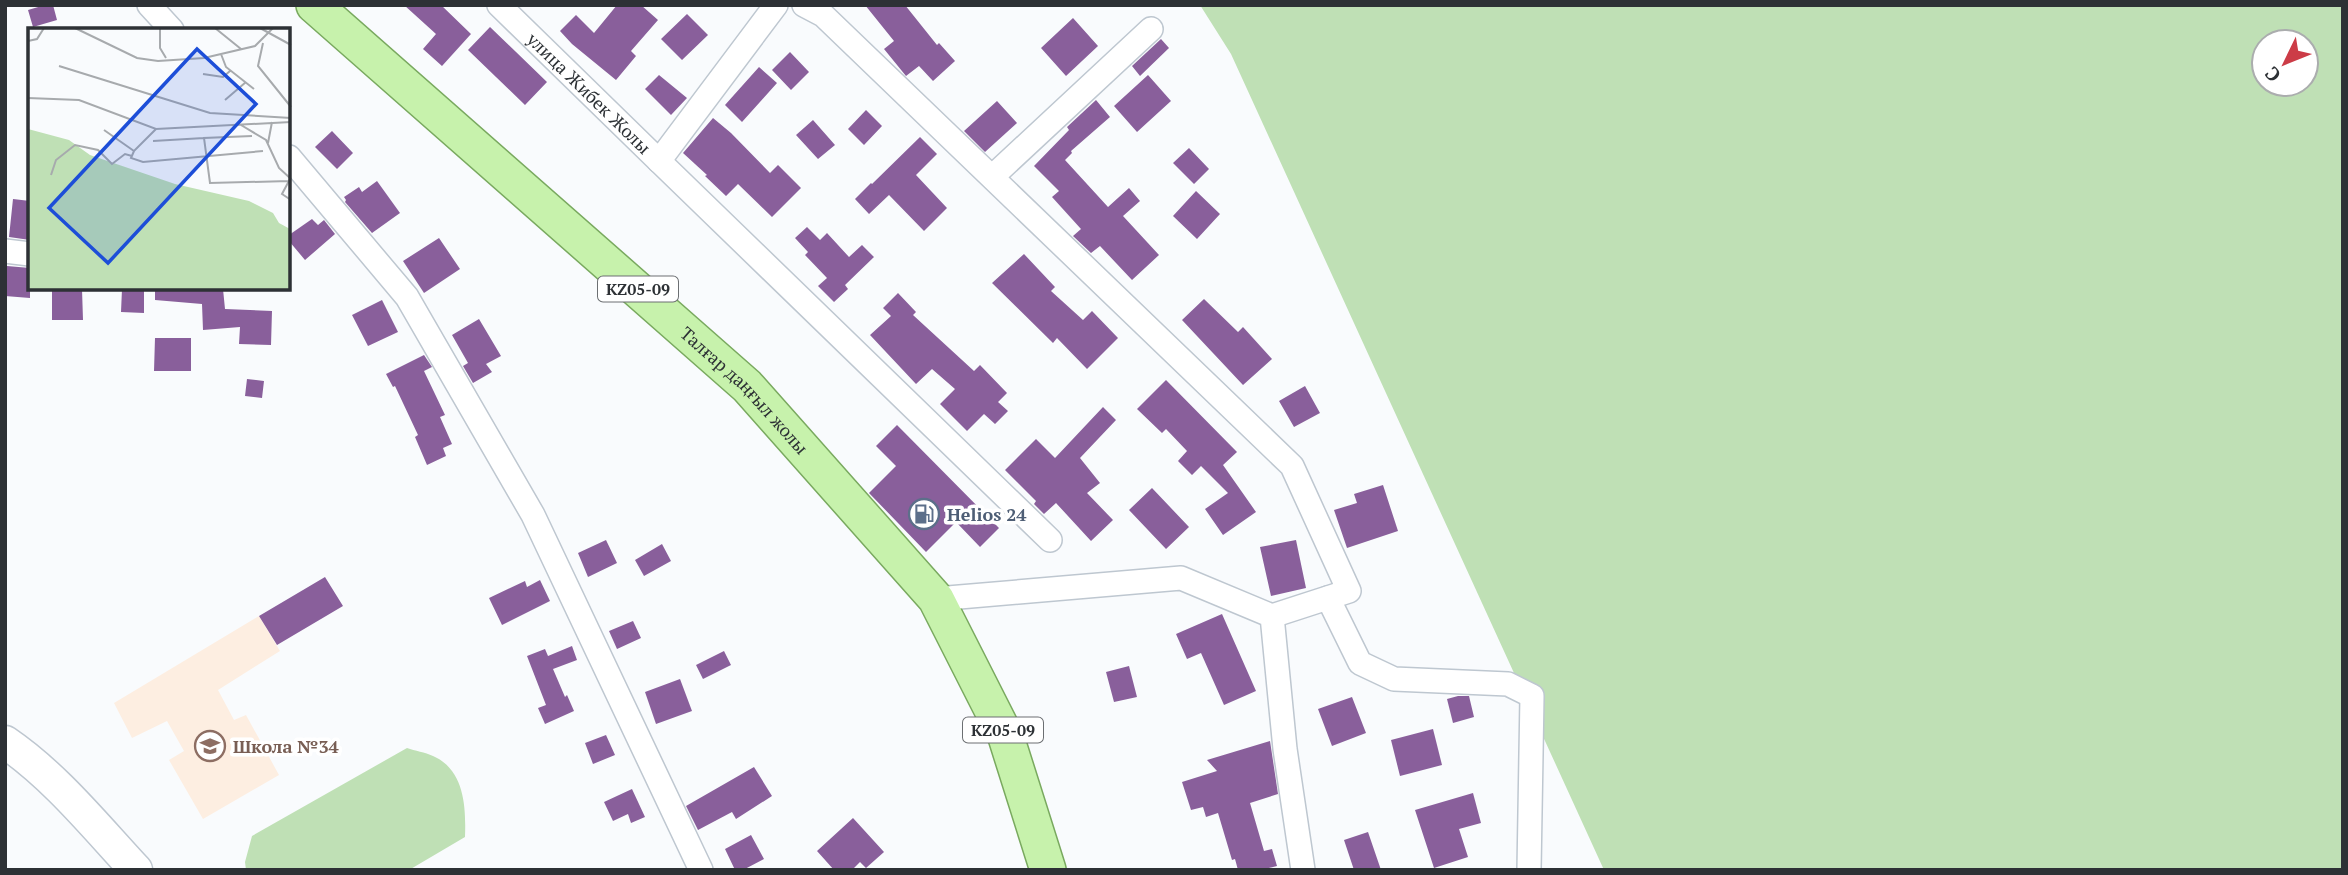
<svg xmlns="http://www.w3.org/2000/svg" width="2348" height="875" font-family="'PT Serif',serif">
<style>
.education{fill:#fdeee1}
.green{fill:#bfe0b5;fill-rule:evenodd}
.building{fill:#895f9b}
.lines{fill:none;stroke-linecap:round;stroke-linejoin:round}
.street-casing{stroke:#bec7d0;stroke-width:26}
.secondary-casing{stroke:#bec7d0;stroke-width:35}
.primary-casing{stroke:#79a95f;stroke-width:38}
.street{stroke:#fff;stroke-width:23}
.secondary{stroke:#fff;stroke-width:32}
.primary{stroke:#c7f2ac;stroke-width:35}
.labels{text-anchor:middle;dominant-baseline:central;stroke-width:7;stroke-linejoin:round;paint-order:stroke}
.shield{fill:#fff;stroke:#6c6f72;stroke-width:2}
.shield-label{font-size:16px;font-weight:bold;fill:#2d3135}
.street-label{font-size:18px;fill:#2d3135;stroke:#fff}
.service-label{font-size:18px;font-weight:bold;fill:#4e5e75;stroke:#fff;text-anchor:start}
.education-label{font-size:18px;font-weight:bold;fill:#785e54;stroke:#fff;text-anchor:start}
.inset-road{fill:none;stroke:#a7aaad;stroke-width:2}
.view{fill:#1d4ed8;fill-opacity:0.15;stroke:#1d4ed8;stroke-width:3.5}
.inset-edge{fill:none;stroke:#2d3135;stroke-width:3.5}
</style>
<rect width="100%" height="100%" fill="#f9fbfd"/>
<path class="education" d="M259 616 280 651 218 690 234 720 246 715 279 775 203 819 169 760 184 751 167 721 132 738 114 703Z"/>
<path class="green" d="M1200 5H2343V870H1604L1231 54ZM2264 42H2306V84H2264Z
M407 748C415 751 425 752 433 756 465 770 466 808 465 837L409 870H246L245 862 252 836Z"/>
<path class="building" d="M45 5H53L57 20 33 27 28 10Z
M404 5H441L471 34 442 66 423 49 436 34Z
M617 5H641L658 20 631 51 636 56 616 80 572 44 560 31 576 15 594 33Z
M865 5H905L937 45 939 43 955 61 933 81 919 66 906 76 884 49 894 41Z
M687 14 708 35 682 60 661 39Z
M1073 18 1098 46 1066 76 1041 48Z
M490 27 547 82 525 105 468 50Z
M1161 39 1169 48 1140 76 1132 66Z
M790 52 809 72 791 90 772 70Z
M759 67 777 83 742 122 725 105Z
M659 75 687 98 671 115 645 89Z
M1148 75 1171 101 1137 132 1114 106Z
M1096 100 1110 117 1071 151 1072 153 1065 160 1108 207 1129 188 1140 201 1123 216 1159 255 1132 280 1100 246 1091 253 1073 236 1081 229 1052 197 1059 191 1034 166 1069 130 1067 127Z
M997 101 1017 123 985 152 964 131Z
M866 110 882 126 864 145 848 129Z
M713 118 731 133 770 173 778 165 801 188 772 217 738 184 726 196 705 176 707 175 683 153Z
M813 120 835 145 818 159 796 135Z
M332 131 353 153 337 169 315 147Z
M920 137 937 154 916 175 947 208 924 231 889 195 869 214 855 199 871 183 872 184Z
M1189 148 1209 169 1194 184 1173 163Z
M377 181 400 213 372 233 345 202 346 200 344 197 359 187 362 192Z
M1196 191 1220 214 1197 239 1173 216Z
M13 199 30 201V240L9 237Z
M312 219 318 225 324 220 335 234 305 260 289 241V235Z
M807 227 820 240 827 233 849 257 862 245 874 257 845 285 848 289 834 302 818 286 827 278 805 255 808 252 795 238Z
M439 238 460 269 424 293 403 261Z
M1024 254 1055 287 1051 291 1083 320 1092 311 1118 338 1087 369 1057 338 1053 343 992 283Z
M7 266 30 268V298L5 296Z
M52 289H82L83 320H52Z
M122 289H144V313L121 312Z
M155 289H223L225 309 272 311 271 345 239 344 240 327 203 330 202 304 155 300Z
M898 293 916 312 913 315 974 371 980 365 1007 393 998 402 1008 411 995 424 984 414 967 431 940 404 955 389 932 369 916 384 870 335 891 316 883 308Z
M1204 299 1238 332 1243 327 1272 359 1243 385 1182 320Z
M382 300 398 332 368 346 352 315Z
M479 319 501 356 486 364 492 372 473 383 463 366 468 363 452 335Z
M155 338H191V371H154Z
M424 355 432 367 424 371 445 415 440 417 452 444 443 448 446 456 427 465 415 437 418 435 395 386 393 387 386 374Z
M247 379 264 381 262 398 245 396Z
M1166 380 1237 452 1223 465 1256 512 1223 535 1205 509 1228 493 1201 466 1192 475 1178 461 1187 451 1166 429 1162 433 1137 409Z
M1305 386 1320 413 1294 427 1279 401Z
M1103 407 1116 420 1080 458 1100 483 1087 493 1113 520 1091 541 1056 503 1044 514 1034 504 1036 501 1005 470 1036 439 1055 458Z
M897 425 999 528 980 547 956 522 926 552 869 493 896 466 876 446Z
M1383 485 1398 531 1347 548 1334 510 1357 503 1354 494Z
M1152 488 1189 527 1166 549 1129 510Z
M606 540 617 563 588 577 578 553Z
M1296 540 1306 588 1271 596 1260 547Z
M662 544 671 561 644 576 635 560Z
M325 577 343 606 277 645 259 616Z
M540 580 550 601 502 625 489 598 525 581 527 587Z
M1222 614 1256 691 1224 705 1201 653 1187 659 1176 634Z
M633 621 641 638 617 649 609 631Z
M572 646 577 660 553 669 565 697 567 695 574 711 545 724 538 708 546 705 527 656 545 649 548 656Z
M724 651 731 665 703 679 696 665Z
M1129 666 1137 697 1114 702 1106 672Z
M680 679 692 711 656 724 645 692Z
M1458 696H1469L1474 717 1453 723 1447 699Z
M1352 697 1366 733 1332 746 1318 709Z
M1433 729 1442 765 1400 776 1391 740Z
M606 735 615 755 593 764 585 743Z
M1270 741 1278 794 1250 803 1264 851 1272 849 1277 866 1260 870H1238L1235 859 1232 860 1218 813 1206 817 1203 807 1191 810 1182 782 1217 771 1207 760Z
M754 767 772 796 736 819 732 812 698 830 686 806Z
M632 789 645 817 631 823 628 814 613 821 604 802Z
M1473 793 1481 823 1459 829 1468 857 1434 868 1415 810Z
M853 818 884 852 866 868 860 862 852 870H834L817 851Z
M1368 832 1381 870H1354L1344 840Z
M751 835 764 859 743 870H735L725 849Z"/>
<g class="lines">
<g class="street-casing">
<g id="street">
<path d="M149 5 172 30"/>
<path id="s1" d="M499 5 659 161 776 5"/>
<path d="M804 5 823 15 1292 466 1349 591 1272 616"/>
<path d="M289 157 407 297 533 515 701 870"/>
<path d="M659 161 1050 540"/>
<path d="M992 177 1151 29"/>
<path d="M5 251 30 254"/>
<path d="M1328 598 1360 663 1394 679 1508 684 1532 696 1529 870"/>
<path d="M936 599 1181 578 1272 616 1285 749 1303 870"/>
</g>
</g>
<g class="secondary-casing">
<path id="secondary" d="M5 742C55 776 95 826 136 870"/>
</g>
<g class="primary-casing">
<g id="primary">
<path id="s2" d="M314 5 747 386 936 599 1006 737 1048 870"/>
</g>
</g>
<use href="#street" class="street"/>
<use href="#secondary" class="secondary"/>
<use href="#primary" class="primary"/>
</g>
<defs>
<g id="fuel-ring" transform="scale(1.575)"><circle r="9.5" fill="#fff" stroke="#5c6f8a" stroke-width="1.5"/><path d="M-5.5-6h7V0h2V4h1.3V-2.5L3-4.5l.8-.8L6-3V5H2.5V1h-1V6h-7ZM-4.2-4.7v3.2H.2V-4.7Z" fill="#5c6f8a"/></g>
<g id="school-ring" transform="scale(1.575)"><circle r="9.5" fill="#fff" stroke="#8d6e63" stroke-width="1.5"/><path d="M0-5L7-2L0 1L-7-2ZM-4 1L0 2.5L4 1V4Q0 6-4 4Z" fill="#8d6e63"/></g>
</defs>
<g fill-rule="evenodd">
<use href="#fuel-ring" x="924" y="514"/>
<use href="#school-ring" x="210" y="746"/>
</g>
<g class="labels">
<g class="shield">
<rect x="598" y="276.5" width="80" height="25" rx="5"/>
<rect x="963" y="717.5" width="80" height="25" rx="5"/>
</g>
<g class="shield-label">
<text x="638" y="289">KZ05-09</text>
<text x="1003" y="730">KZ05-09</text>
</g>
<g class="street-label">
<text stroke="none"><textPath href="#s1" startOffset="126">улица Жибек Жолы</textPath></text>
<text stroke="none"><textPath href="#s2" startOffset="578">Талғар даңғыл жолы</textPath></text>
</g>
<g class="service-label">
<text x="947" y="514">Helios 24</text>
</g>
<g class="education-label">
<text x="233" y="746">Школа №34</text>
</g>
</g>
<g transform="translate(28 28)">
<rect width="262" height="262" fill="#f9fbfd"/>
<path d="M0 101 41 112 62 127 147 156 221 173 245 185 251 195 262 201V262H0Z" fill="#bfe0b5"/>
<path class="inset-road" d="M47 0 109 30 130 33 176 30 227 18 245 0M132 0V20L138 30M187 0 213 21M232 0 263 17M0 13 9 11 16 0M235 15 230 38 263 79M193 26 198 39 226 61M31 38 182 85 263 90M175 46 195 49 202 43M0 70 51 72 128 101 263 94M197 72 218 54M213 97 238 112 251 140 263 151M76 102 106 123 128 101M224 108 176 110 182 155 261 153M125 113 176 110M240 115 244 94M106 123 103 130 115 134 235 123M23 147 28 132 47 117 70 122 84 136 97 126 104 128M262 151 254 166 263 172"/>
<path class="view" d="M169 21 228 76 80 235 21 180Z"/>
<rect width="262" height="262" class="inset-edge"/>
</g>
<rect width="2348" height="875" fill="none" stroke="#2d3135" stroke-width="14"/>
<g transform="translate(2285 63) rotate(227)"><circle r="33" fill="#ffffff" stroke="#abadae" stroke-width="2"/>
<path d="M0-5L12 26L0 18L-12 26Z" fill="#cc3c47"/>
<text y="-10" font-size="19" font-weight="bold" text-anchor="middle" fill="#2d3135">С</text>
</g>
</svg>
